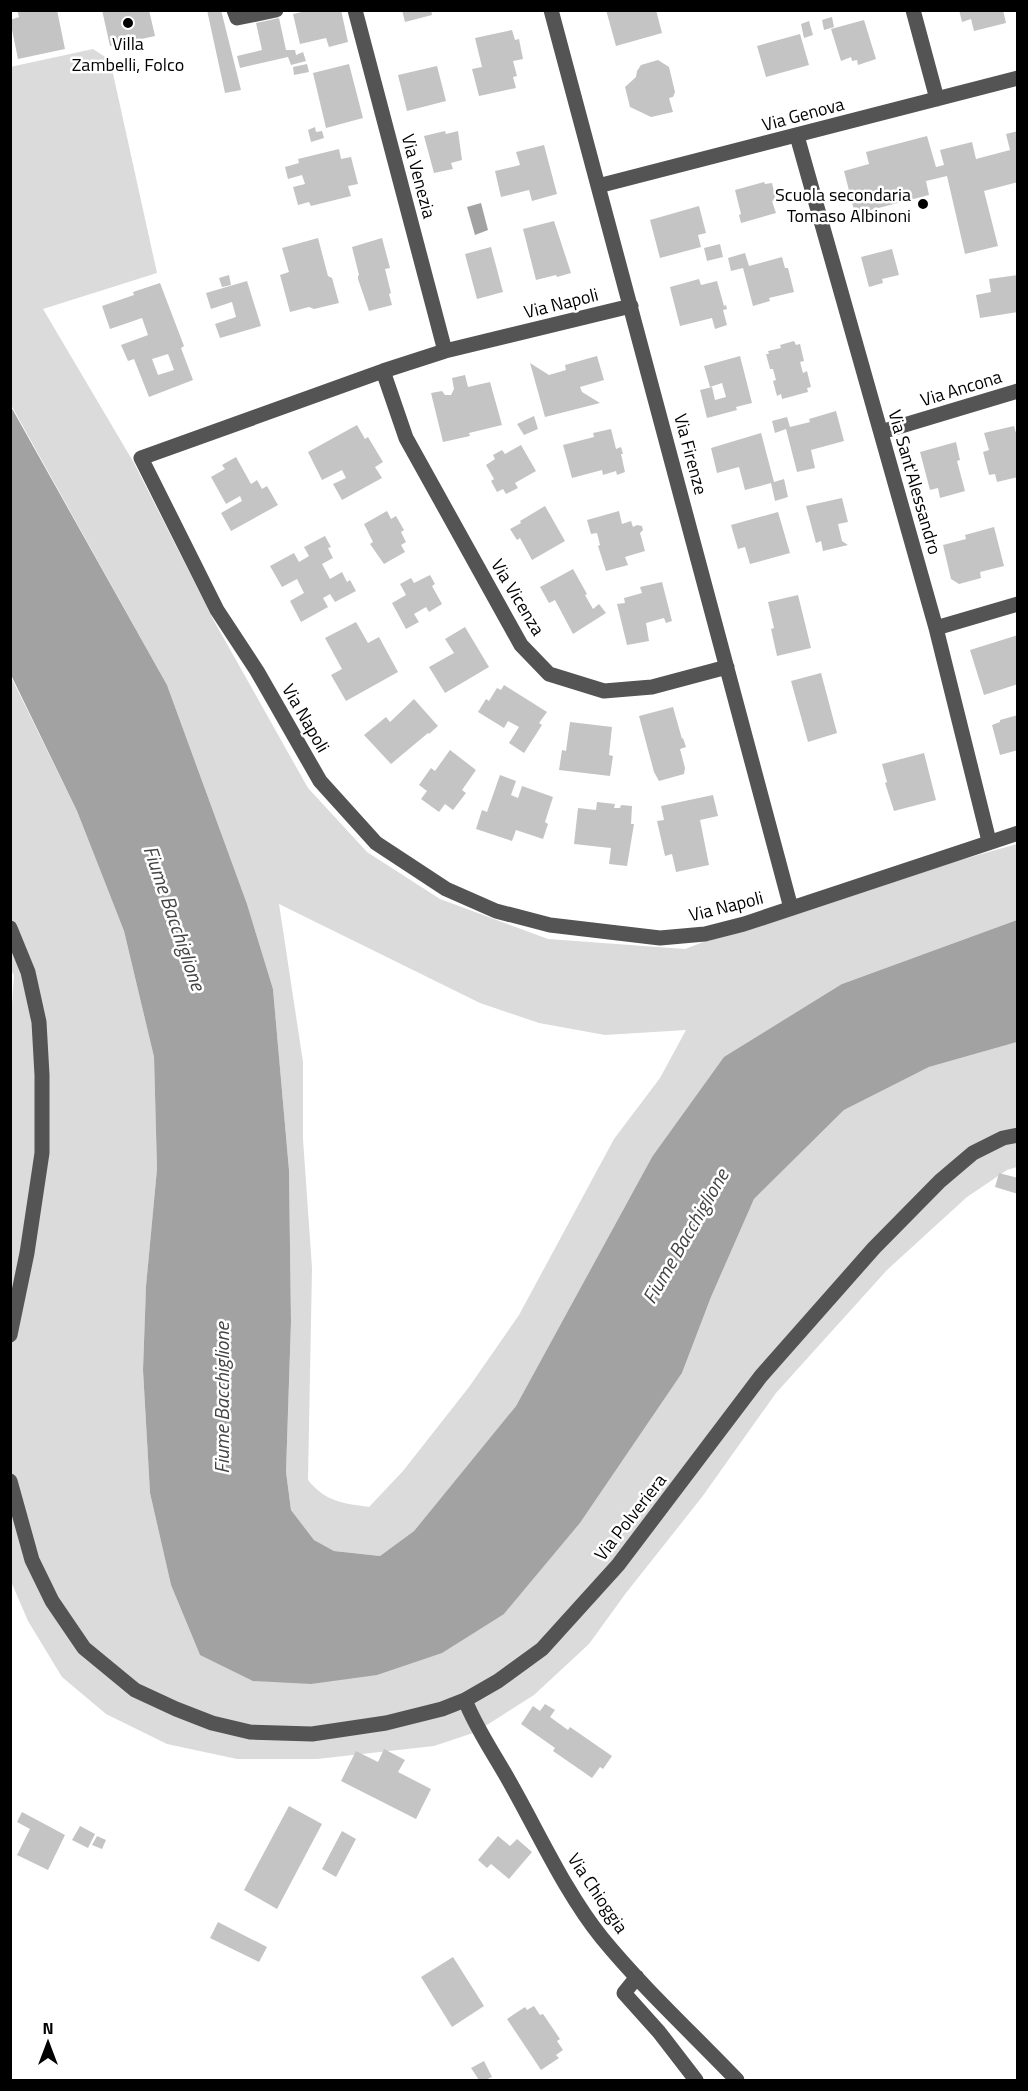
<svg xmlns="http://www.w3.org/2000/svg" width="1028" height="2091" font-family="'Titillium Web',sans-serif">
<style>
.green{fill:#dbdbdb;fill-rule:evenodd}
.water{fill:#a2a2a2}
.building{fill:#c4c4c4;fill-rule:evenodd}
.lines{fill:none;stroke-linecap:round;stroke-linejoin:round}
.minor{stroke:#545454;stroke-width:15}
.poi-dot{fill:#000;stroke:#fff;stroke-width:2}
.labels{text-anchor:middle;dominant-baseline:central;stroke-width:5;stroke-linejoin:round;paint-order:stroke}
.poi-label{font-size:18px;fill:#000;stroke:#fff}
.street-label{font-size:18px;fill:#000;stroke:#fff}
.water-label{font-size:20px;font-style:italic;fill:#434343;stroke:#fff}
</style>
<rect width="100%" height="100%" fill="#fff"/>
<path class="green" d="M93 49 110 60 157 273 43 309 134 463 214 621 308 788 367 852 440 899 548 939 685 949 791 908 1017 844V920L842 984 652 1157 516 1406 414 1531 380 1556 334 1551 314 1540 291 1510 286 1472 291 1322 289 1169 273 989 247 904 167 685 11 405 10 67ZM279 904 480 1003 539 1023 605 1035 686 1030 660 1078 614 1139 519 1315 469 1387 403 1471 369 1507C342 1503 326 1502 308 1480L312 1268 303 1139V1062Z
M10 675 77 811 124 931 154 1057 157 1169 146 1286 143 1370 150 1493 171 1585 200 1655 504 1614 580 1523 682 1373 711 1297 754 1199 844 1110 929 1067 1017 1042V1167L1007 1170 967 1197 887 1270 776 1393 702 1497 626 1593 589 1644 534 1695 476 1732 434 1746 317 1759H237L167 1744 106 1714 62 1677 28 1621 10 1579V1036L14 975 10 969Z"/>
<path class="water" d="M481 203 488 230 475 235 467 207Z
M10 405 167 685 247 904 273 989 289 1170 291 1322 286 1472 291 1510 314 1540 334 1551 380 1556 414 1531 516 1406 652 1157 724 1057 842 984 1017 920V1042L929 1067 844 1110 754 1199 711 1297 682 1373 580 1523 504 1614 442 1653 377 1675 311 1684 253 1681 200 1655 171 1585 150 1493 143 1370 146 1286 157 1169 154 1057 124 931 77 811 11 675Z"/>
<path class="building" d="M17 10H57L65 49 18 59 10 20 19 17Z
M102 10H149L155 36 110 46Z
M207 10H221L241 90 225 93Z
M310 10H341L348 42 329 47 326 38 300 44 293 14Z
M402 10H431L432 15 405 22Z
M606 10H656L662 33 616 46Z
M959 10H1003L1006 23 974 31 971 19 962 22Z
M832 17 834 27 824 30 822 20Z
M279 18 286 50H295L296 55 303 52 306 61 291 65 288 57 240 68 237 56 262 50 256 23Z
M864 20 876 59 858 65 857 60 852 61 851 57 841 61 831 29Z
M809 21 813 35 804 38 801 24Z
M512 30 515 40 519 39 523 59 513 61 517 76 513 77 516 88 479 96 472 69 482 67 475 38Z
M800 34 809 65 766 77 757 46Z
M658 60 669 67 675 92 673 97 669 98 673 112 651 117 630 107 625 87 636 77 637 71 641 65Z
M307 64 309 72 294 75 293 67Z
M349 64 363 118 326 128 313 73Z
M437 66 446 101 407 111 398 75Z
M315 127 316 132 322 131 324 138 311 142 308 130Z
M445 131 446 134 458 131 462 160 451 163 453 169 434 173 424 136Z
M1018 131V182L984 191 998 246 965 254 947 176 926 181 929 195 855 214 844 171 869 164 866 152 927 136 936 167 944 165 940 150 972 142 976 159 1010 150 1006 134Z
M544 145 557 194 532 201 529 190 501 197 495 171 520 165 516 152Z
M339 149 341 159 351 157 358 184 348 186 351 196 311 206 309 202 298 205 293 187 305 184 302 175 288 179 285 167 299 163 298 159Z
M764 182 765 184 772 183 776 200 772 201 776 213 741 223 739 215 741 214 735 190Z
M699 206 706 233 698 235 701 247 660 258 650 220Z
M554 221 571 273 557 277 556 275 536 280 523 229Z
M318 238 328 276 332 278 339 303 314 309 309 307 290 312 280 275 289 272 282 248Z
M382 238 390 268 385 269 391 293 389 294 392 305 369 311 358 279V276L359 275 352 247Z
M720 244 723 257 707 261 704 248Z
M491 247 503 292 477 299 465 254Z
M892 249 899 275 882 279 883 283 869 287 861 257Z
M745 253 749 266 782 257 785 268H788L794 292 769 298 770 301 753 306 743 268 731 271 728 258Z
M229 275 231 285 222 287 219 278Z
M1018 275V312L980 318 976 295 991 292 989 279Z
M699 279 701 285 717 281 724 306 726 305 727 309 723 310 727 325 715 329 712 318 680 326 670 287Z
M247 281 261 326 220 338 215 324 236 317 232 302 211 309 206 293Z
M160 283 184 346 181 348 193 380 149 397 134 359 128 361 121 345 148 335 142 318 110 329 102 306 134 295 133 292ZM168 354 174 370 158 375 152 359Z
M794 341 796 345 800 344 804 361 800 362 803 373 807 371 811 387 807 388 808 392 782 399 781 394 777 396 773 381 776 380 773 369H770L766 354H769L768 351 781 348 780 345Z
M597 356 604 380 580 387 582 392 600 403 545 417 530 363 549 375 566 370 565 365Z
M740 356 752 403 736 407 737 410 707 418 700 390 712 387 715 400 726 397 722 383 710 387 704 366Z
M465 375 468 387 490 382 502 425 469 433 470 436 443 442 431 393 442 391 445 395H451L454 389 452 378Z
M836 411 844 441 811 450 815 468 797 472 786 429 775 433 772 421 787 417 790 427 810 422 809 419Z
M534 416 538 429 524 435 517 424Z
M357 425 365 439 368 437 383 462 375 467 382 478 342 500 333 484 346 478 342 470 322 480 308 452Z
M1014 426 1018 440V477L997 482 995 474 989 475 983 452 989 450 984 433Z
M611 429 616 449 621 447 623 454H621L625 472 617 475 616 471 603 475 602 470 572 478 563 445 594 437 593 433Z
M761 433 774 482 784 479 788 497 775 501 771 483 745 490 739 467 717 473 711 448Z
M956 442 960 460 957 461 965 491 940 498 938 488 930 490 920 452Z
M521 445 536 471 515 483 518 488 506 494 503 489 497 492 491 481 494 479 486 465 495 459 493 455 502 450 505 454Z
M236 457 251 484 257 480 262 489 267 486 278 505 231 531 221 513 242 501 240 496 226 504 211 477 225 469 222 465Z
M842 498 848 522 838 524 842 541 848 545 823 551 821 541 816 543 806 506Z
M545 506 565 541 532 560 520 538 517 540 510 529 521 523 520 521Z
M387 511 391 519 396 516 404 530 401 532 406 542 401 545 405 552 384 564 370 544 373 542 364 524Z
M619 511 622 524 631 521 633 527 637 525 642 526 643 530 640 533 645 551 625 557 628 565 606 571 598 546 600 545 597 533 591 534 587 520Z
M778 512 790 553 750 564 745 547 738 549 731 525Z
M994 527 1004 566 980 572 981 578 959 584 951 579 943 545 966 539 965 535Z
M325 536 331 547 328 548 333 558 322 564 330 579 342 572 347 582 350 580 356 591 335 602 330 594 323 598 328 607 301 622 290 601 304 593 297 579 282 587 270 566 294 553 299 562 309 556 304 547Z
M573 569 587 594 585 595 593 609 599 604 606 613 573 634 555 600 549 603 540 587Z
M430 575 435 584 432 586 442 604 429 612 426 607 414 614 419 622 406 629 392 603 406 595 400 584 411 578 414 583Z
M662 582 672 621 666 623 664 618 646 623 649 641 627 645 617 604 625 603 624 598 642 593 640 587Z
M798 595 811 648 777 656 771 629 774 628 768 602Z
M356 622 368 643 379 637 398 672 346 701 331 675 342 669 325 638Z
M465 627 489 667 445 693 429 667 454 653 445 639Z
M1018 635V684L984 695 970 650Z
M821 673 837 733 808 742 791 681Z
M504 685 547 712 539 723 542 725 524 753 509 743 519 727 508 721 504 728 478 712 486 699 489 701 497 688 501 690Z
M414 699 438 726 429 734 428 733 391 764 364 735 386 717 390 722Z
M673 707 682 739 683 738 686 747 680 749 685 768 684 774 659 781 654 772 639 716Z
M1018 715V750L1000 755 992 725 1000 722V720Z
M570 722 612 727 609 755 613 756 610 776 559 770 562 750 566 751Z
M450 750 476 770 462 790 466 793 453 810 445 804 439 812 421 799 427 791 419 785 431 768 435 771Z
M924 753 936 800 894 811 885 783 887 782 882 764Z
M500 775 516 781 511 795 518 798 522 786 553 797 545 822 548 824 543 839 516 830 512 841 476 829 482 810 487 812Z
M713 795 718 816 700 820 709 865 676 872 672 854 665 856 657 821 664 820 661 806Z
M597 802 615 804 614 808H620L621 805 632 806 631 824H634L627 866 609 864 611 848 574 844 578 808 596 810Z
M999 1173 1018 1178V1194L995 1187Z
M545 1704 555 1710 550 1717 568 1730 570 1727 612 1756 603 1769 600 1767 592 1778 553 1751 555 1748 521 1724 533 1706 540 1711Z
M384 1749 405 1760 398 1772 431 1789 416 1819 341 1781 356 1751 378 1762Z
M289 1806 322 1824 277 1909 244 1890Z
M22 1812 65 1835 48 1870 17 1855 30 1829 17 1822Z
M80 1826 95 1834 88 1848 72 1840Z
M342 1831 356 1839 336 1877 322 1869Z
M97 1836 106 1840 102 1849 92 1845Z
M498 1836 510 1846 517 1839 532 1852 509 1879 491 1864 487 1868 478 1860Z
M218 1922 267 1947 259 1962 210 1938Z
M453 1957 484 2006 452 2027 421 1977Z
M534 2006 540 2015 543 2014 560 2039 557 2041 563 2050 556 2055 559 2058 541 2070 507 2019 525 2007 527 2010Z
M484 2061 492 2077 485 2080H479L471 2068Z"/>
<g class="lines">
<path class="minor" d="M234 10 237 18 276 10
M355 10 445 351
M551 10 791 908
M913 10 937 99
M797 136 936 628 989 841
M598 186 1018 78
M631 306 445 351 383 371 141 458 217 610 257 671 320 781 376 843 446 889 496 911 550 925 660 938 705 934 744 924 1018 833
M383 371 406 438 521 645 549 674 604 691 652 687 727 667
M881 432 1018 391
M936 628 1018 604
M10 928 28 972 39 1022 42 1075V1153L27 1253 10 1335
M10 1481 32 1560 52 1601 84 1648 135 1690 176 1709 212 1723 250 1732 312 1734 386 1723 442 1709 465 1700 498 1681 542 1649 618 1565 761 1376 874 1248 940 1181 973 1153 1003 1138 1018 1135
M465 1700C477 1731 497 1758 513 1788 540 1836 567 1895 602 1938 643 1988 692 2033 737 2080
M637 1977 624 1993 659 2032 696 2080"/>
</g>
<g class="poi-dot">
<circle cx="128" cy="23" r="6"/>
<circle cx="923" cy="204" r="6"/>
</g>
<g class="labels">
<g class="poi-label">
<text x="128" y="43">Villa<tspan x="128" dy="21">Zambelli, Folco</tspan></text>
<text x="911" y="194" text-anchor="end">Scuola secondaria<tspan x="911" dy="21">Tomaso Albinoni</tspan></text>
</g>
<g class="street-label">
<text transform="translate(803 114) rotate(-15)">Via Genova</text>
<text transform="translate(419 176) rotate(75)">Via Venezia</text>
<text transform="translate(561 303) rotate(-14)">Via Napoli</text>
<text transform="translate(961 388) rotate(-17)">Via Ancona</text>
<text transform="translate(691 454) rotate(75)">Via Firenze</text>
<text transform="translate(915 482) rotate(74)">Via Sant'Alessandro</text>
<text transform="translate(518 597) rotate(59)">Via Vicenza</text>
<text transform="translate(306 718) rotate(60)">Via Napoli</text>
<text transform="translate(726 906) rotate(-14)">Via Napoli</text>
<text transform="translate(630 1517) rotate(-52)">Via Polveriera</text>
<text transform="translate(598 1893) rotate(56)">Via Chioggia</text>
</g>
<g class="water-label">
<text transform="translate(175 918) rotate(71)">Fiume Bacchiglione</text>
<text transform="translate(685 1236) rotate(-60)">Fiume Bacchiglione</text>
<text transform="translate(221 1398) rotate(-90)">Fiume Bacchiglione</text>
</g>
</g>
<rect width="1028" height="2091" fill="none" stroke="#000000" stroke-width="24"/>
<g transform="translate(48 2043)" stroke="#ffffff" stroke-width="4.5" paint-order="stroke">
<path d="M0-4.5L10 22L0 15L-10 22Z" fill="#000000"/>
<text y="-9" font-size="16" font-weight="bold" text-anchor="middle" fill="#000000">N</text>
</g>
</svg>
